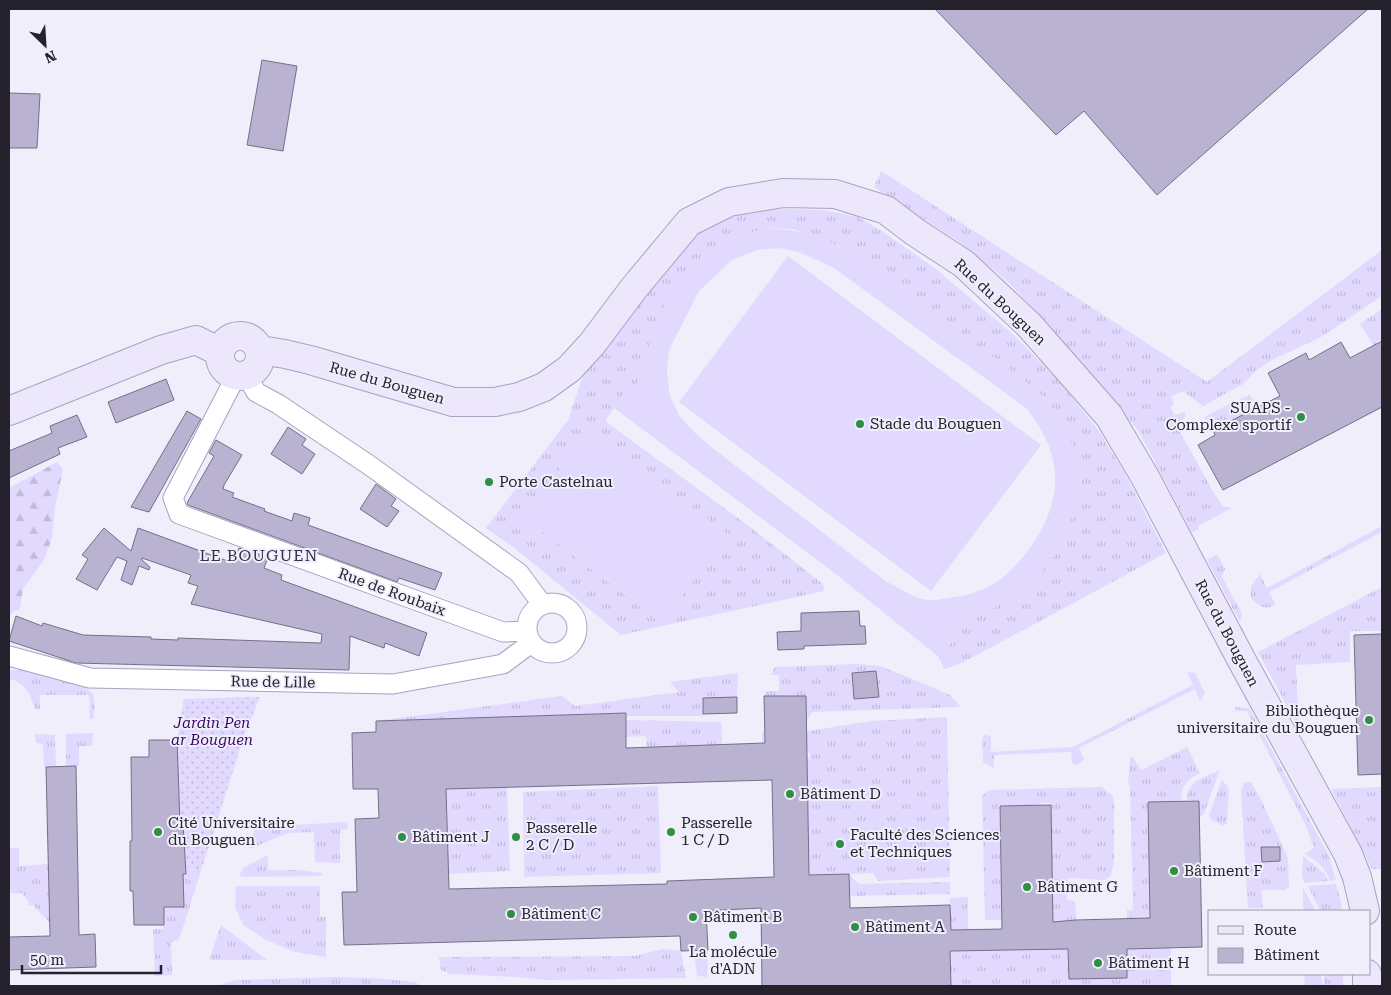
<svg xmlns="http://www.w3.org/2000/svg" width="1391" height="995" font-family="'Roboto Serif',serif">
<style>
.grass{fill:url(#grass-tufts)}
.forest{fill:url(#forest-firs)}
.garden{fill:url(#garden-dots)}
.pitch{fill:#e2d9fe;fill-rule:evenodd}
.building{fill:#bab2d1;stroke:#756e8a;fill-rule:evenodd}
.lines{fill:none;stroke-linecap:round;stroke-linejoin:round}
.street-casing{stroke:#a9a2c0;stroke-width:21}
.secondary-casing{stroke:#a9a2c0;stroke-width:30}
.street{stroke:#fff;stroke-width:19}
.secondary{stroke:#ece7fa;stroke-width:28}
.poi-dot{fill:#2f8e41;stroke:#f1eefb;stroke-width:2}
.labels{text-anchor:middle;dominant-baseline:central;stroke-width:4;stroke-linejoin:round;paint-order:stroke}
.street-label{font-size:15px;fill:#25222e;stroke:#f1eefb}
.poi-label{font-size:15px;fill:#25222e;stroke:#f1eefb;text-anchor:start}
.park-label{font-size:15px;font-style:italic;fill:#38096c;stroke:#f1eefb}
.neighbourhood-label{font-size:16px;letter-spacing:1px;fill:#362f48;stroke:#f1eefb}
</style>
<defs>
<pattern id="grass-tufts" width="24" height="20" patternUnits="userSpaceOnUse" patternTransform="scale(1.25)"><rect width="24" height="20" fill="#e2d9fe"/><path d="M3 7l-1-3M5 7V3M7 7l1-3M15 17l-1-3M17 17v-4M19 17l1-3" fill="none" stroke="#c2bada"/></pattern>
<pattern id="forest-firs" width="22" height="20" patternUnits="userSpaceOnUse" patternTransform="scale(1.25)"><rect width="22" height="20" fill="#e2d9fe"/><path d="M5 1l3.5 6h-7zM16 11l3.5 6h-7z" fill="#c2bada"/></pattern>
<pattern id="garden-dots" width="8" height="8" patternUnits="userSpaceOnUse" patternTransform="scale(1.25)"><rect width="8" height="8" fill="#e2d9fe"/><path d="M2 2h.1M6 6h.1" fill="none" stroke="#c2bada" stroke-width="1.8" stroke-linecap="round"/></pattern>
</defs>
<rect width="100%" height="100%" fill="#f1eefb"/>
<path class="grass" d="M881 171 1207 382 1382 250V296L1321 337 1272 360 1256 371 1243 384 1203 406 1183 391 1171 397 1174 403 1171 407 1174 415 1185 412 1186 416 1179 424V430L1215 495 1223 506 1232 508 1198 526 1199 529 1192 533 1138 430 1046 322 1006 280 959 242 874 187Z
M783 209 825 210 858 217 882 231 936 269 1014 335 1058 380 1099 431 1124 472 1166 553 964 662 944 669 939 657 958 635 954 632 969 618 985 613 1022 591 1040 574 1054 556 1065 536 1047 400 1019 376 841 247 793 229 766 228 734 238 653 328 647 369 634 388 630 385 605 421 750 527 823 584 824 591 621 635 513 547 486 528 568 420 583 375 685 245 707 226 740 211Z
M1382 309V339L1376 342 1377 344 1374 346 1360 324Z
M1250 395 1258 407 1214 430 1211 429 1204 417 1229 404Z
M1382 526V532L1269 592 1276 605C1265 610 1259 607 1251 598V586L1260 574 1267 588Z
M1217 554 1225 569 1222 577 1242 614 1240 622 1207 560Z
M1382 587 1381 631H1350V662L1296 665 1299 729 1258 652Z
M858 664 880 666 937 689 950 695 961 707 812 712 806 723V696H764L766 691H779V675H771L775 667Z
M9 670H23L85 687 93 694 95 707 93 719H90L89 695H40V709H35C30 694 25 682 9 679Z
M1187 672 1195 673 1205 693 1200 701 1195 689 1079 748 1084 760 1077 765 1072 763 1071 752 994 755V768L983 762 982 740 984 735 991 736V752L1073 747 1193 685Z
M738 673 737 697 703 698V716H626L625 713 376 721 562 696 575 706 679 692 670 682Z
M1235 707 1249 708 1329 856 1336 880 1330 881C1325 867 1316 860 1304 854L1314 848 1305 824 1247 711H1235Z
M947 717 950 877 878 881 873 873 809 876 807 758H810V753L807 752V742L762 743V732L808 731 871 721Z
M626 720 721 722 722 745 647 748 646 736 626 737Z
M93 733 92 746H79V766L66 767V734Z
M35 734 55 735 56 767H44L43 744 36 743Z
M1187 747 1200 773C1185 782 1182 784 1181 802L1146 801 1148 803 1150 920 1127 937V910H1133L1130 785 1128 784 1130 758 1133 757 1141 770Z
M1218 771 1219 772 1204 814 1198 819 1199 800H1187C1188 780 1201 779 1218 771Z
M1222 779 1229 789 1227 824 1221 826 1217 822 1211 820 1209 815Z
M1245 782H1251L1260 797 1288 858 1289 886 1285 890H1261L1263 908H1248L1241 790Z
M658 786 661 873 524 877 523 792Z
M507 787 510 871 448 874 447 816 397 817 396 790Z
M1102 787 1113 796 1114 803V862L1111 876 1105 880 1068 878 1067 900 1075 901 1076 920 1068 921V938L1053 922 1051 803H1040V805H999L1002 920H985L982 796 989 790Z
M1382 787V869H1372L1331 789Z
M347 822 348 829 340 830V863L315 862 314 832 288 833 249 849 255 827Z
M9 848H19V866L48 864 50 923 33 905H29L28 900 22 893H9Z
M268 855V870H301L322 873V876L244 877 239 876 243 868Z
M1303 856 1324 873 1328 881 1304 883 1302 875Z
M186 867 201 871 179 940 171 942 172 975 155 976 153 929H163L164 907H184L183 874H186Z
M850 875 859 884 950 882V894L849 896Z
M1336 884 1341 902 1342 911H1320L1308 886Z
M236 886H320V917H326V957L295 952 266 940 243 925 235 907Z
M1303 888 1316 911H1303Z
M968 897V930H949L950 898Z
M221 925 267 960H209Z
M1171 947V985L1169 986H951L950 951 1068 949 1069 979 1127 978V949Z
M663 949 681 951 686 978 549 980 515 977 450 974 441 970 439 957 634 956Z
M708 951 707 977 697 976 694 952Z
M1304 974H1321L1322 986H1305Z
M1324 974H1343V986H1324Z
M336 977 372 978 416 982 420 986H218L235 980Z"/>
<path class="forest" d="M57 462 63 469 55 508 52 538 44 560 23 589 20 609 11 613 9 620V488Z"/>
<path class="garden" d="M260 697 245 734 201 871 186 867 185 857 182 856 183 823H180L177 740 184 699Z"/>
<path class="pitch" d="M766 228C805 230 827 237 859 259L1019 376 1047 400 1060 417 1071 441 1078 468 1076 506 1065 536 1054 556 1040 574 1022 591 984 614 969 618 955 631 958 635 939 657 837 575 614 408 629 385 634 387 647 369 653 328 674 287 700 260 734 238ZM779 248 799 252 834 268 1026 408C1044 430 1058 458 1055 488 1051 523 1026 560 998 581 984 591 966 596 948 598 939 600 930 601 922 599 910 596 898 587 887 582L710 446 695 433 679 415 671 398 669 390 667 370 669 350 699 291 732 260 757 250Z
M788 256 1041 445 931 591 679 402Z
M590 429 729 535 661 623 523 517Z"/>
<path class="building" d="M935 9H1368L1157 195 1084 111 1056 135Z
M262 60 297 66 283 151 247 145Z
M9 93 40 94 37 148H9Z
M1382 341V407L1223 490 1198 445 1215 435 1213 430 1280 396 1268 373 1306 353 1309 360 1341 342 1350 358Z
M166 379 174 400 116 423 108 402Z
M187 411 201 419 149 512 131 507Z
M77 415 87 437 58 448 60 454 9 478V451L52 433 50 426Z
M288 427 306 439 302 445 315 454 302 474 271 454Z
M216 440 242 455 224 485 223 489 234 493 232 497 265 509 264 511 292 521 294 513 310 518 308 525 442 573 435 590 399 578 397 582 188 505 187 503 214 456 209 453Z
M376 484 396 499 391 506 399 511 387 527 360 509Z
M104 528 131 551 138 528 233 563 239 548 268 558 264 568 282 575 281 580 427 633 419 656 385 643 384 648 350 636 349 670 76 663 9 641 16 616 42 626 43 623 83 635 151 637V639L178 640V638L321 643 322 634 191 604 198 586 188 583 191 575 142 558V560L150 567 149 570 139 566 132 585 121 580 127 561 117 557 97 590 76 579 88 559 82 555Z
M859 611 860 626H865L866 644 804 646V649L778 650 777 632 801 631V613Z
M1382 634V774L1358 775 1354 635Z
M876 671 879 697 854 699 852 673Z
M764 696H806L809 875 849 874 850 908 950 905 951 930 1002 929 1000 806 1051 805 1053 922 1076 920 1150 918 1148 802 1199 801 1202 947 1127 949V978L1069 979 1068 949 950 951 951 986H762L761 908 706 911 708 950 681 951 680 936 344 945 342 892H357L355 819 379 818 378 789H353L352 733 376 732V721L626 713V748L765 743ZM772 780 774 877 667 881V884L449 889 446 789Z
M737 697V713L703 714V698Z
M149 740H177L180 823H183L186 874H183L184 907H164V925H134L133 891H130V841H132L131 757H149Z
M76 766 79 935 95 934 96 967 9 970V937L50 936 46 767Z
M1261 847H1280V861L1262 862Z"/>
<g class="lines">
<g class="street-casing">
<path id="street" d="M236 376 173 498 179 514 503 632 527 631
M247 376 256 392 278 404 369 465 519 573 542 604
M527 628a25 25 0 1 1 50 0a25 25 0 1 1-50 0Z
M9 656 90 678 393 684 503 664 531 643"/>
</g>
<g class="secondary-casing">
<path id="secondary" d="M220 356a20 20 0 1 1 40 0a20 20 0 1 1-40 0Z
M260 350 285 354 310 360 453 402H495L519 397 544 387 569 369 592 344 634 288 689 222 729 202 783 193 835 194 886 210 915 232 964 264 1029 325 1109 416 1145 477 1241 659 1348 854 1357 877 1365 911
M9 411 161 350 196 340 220 352
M1367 974V986"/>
</g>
<use href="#street" class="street"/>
<use href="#secondary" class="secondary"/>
</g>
<g class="poi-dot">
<circle cx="1301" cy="417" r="5"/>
<circle cx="860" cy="424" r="5"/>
<circle cx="489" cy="482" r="5"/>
<circle cx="1369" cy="720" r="5"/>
<circle cx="790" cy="794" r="5"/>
<circle cx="158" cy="832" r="5"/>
<circle cx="671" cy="832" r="5"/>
<circle cx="402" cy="837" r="5"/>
<circle cx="516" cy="837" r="5"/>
<circle cx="840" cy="844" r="5"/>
<circle cx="1174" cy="871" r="5"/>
<circle cx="1027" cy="887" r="5"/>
<circle cx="511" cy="914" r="5"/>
<circle cx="693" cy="917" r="5"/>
<circle cx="855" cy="927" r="5"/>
<circle cx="733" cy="935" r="5"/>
<circle cx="1098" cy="963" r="5"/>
</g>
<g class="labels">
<g class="street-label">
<text transform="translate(1000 302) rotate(43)">Rue du Bouguen</text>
<text transform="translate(387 383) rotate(16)">Rue du Bouguen</text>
<text transform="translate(392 592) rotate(20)">Rue de Roubaix</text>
<text transform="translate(1227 633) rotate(62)">Rue du Bouguen</text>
<text transform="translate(273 682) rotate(1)">Rue de Lille</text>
</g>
<g class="poi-label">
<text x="1291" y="408" text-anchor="end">SUAPS -<tspan x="1291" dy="17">Complexe sportif</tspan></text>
<text x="870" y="424">Stade du Bouguen</text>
<text x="499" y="482">Porte Castelnau</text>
<text x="1359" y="711" text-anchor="end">Bibliothèque<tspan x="1359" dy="17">universitaire du Bouguen</tspan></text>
<text x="800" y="794">Bâtiment D</text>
<text x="168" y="823">Cité Universitaire<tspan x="168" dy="17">du Bouguen</tspan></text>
<text x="681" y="823">Passerelle<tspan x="681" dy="17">1 C / D</tspan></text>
<text x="526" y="828">Passerelle<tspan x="526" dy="17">2 C / D</tspan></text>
<text x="850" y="835">Faculté des Sciences<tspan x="850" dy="17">et Techniques</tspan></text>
<text x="412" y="837">Bâtiment J</text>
<text x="1184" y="871">Bâtiment F</text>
<text x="1037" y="887">Bâtiment G</text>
<text x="521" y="914">Bâtiment C</text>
<text x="703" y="917">Bâtiment B</text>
<text x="865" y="927">Bâtiment A</text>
<text x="733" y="952" text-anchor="middle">La molécule<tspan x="733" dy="17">d'ADN</tspan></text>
<text x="1108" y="963">Bâtiment H</text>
</g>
<g class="park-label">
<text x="212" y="723">Jardin Pen<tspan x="212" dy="17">ar Bouguen</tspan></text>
</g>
<g class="neighbourhood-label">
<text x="259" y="555">LE BOUGUEN</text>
</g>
</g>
<rect width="1391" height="995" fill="none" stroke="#25222e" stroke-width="20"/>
<rect x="1208" y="910" width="162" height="65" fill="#f1eefb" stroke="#9f9ca9"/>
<rect x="1218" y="926" width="25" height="8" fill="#ece7fa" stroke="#9f9ca9"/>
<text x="1254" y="935" font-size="15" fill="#25222e">Route</text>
<rect x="1218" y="948" width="25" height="15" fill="#bab2d1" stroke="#9f9ca9"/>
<text x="1254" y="960" font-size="15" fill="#25222e">Bâtiment</text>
<g transform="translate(45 45) rotate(155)" stroke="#f1eefb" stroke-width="4" paint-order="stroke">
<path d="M0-4L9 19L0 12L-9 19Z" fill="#25222e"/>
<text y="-8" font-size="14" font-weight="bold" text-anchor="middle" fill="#25222e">N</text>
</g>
<path d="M22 965v8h139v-8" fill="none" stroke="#25222e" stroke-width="2.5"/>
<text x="30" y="965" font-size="15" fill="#25222e" stroke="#f1eefb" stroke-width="4" paint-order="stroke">50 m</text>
</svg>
